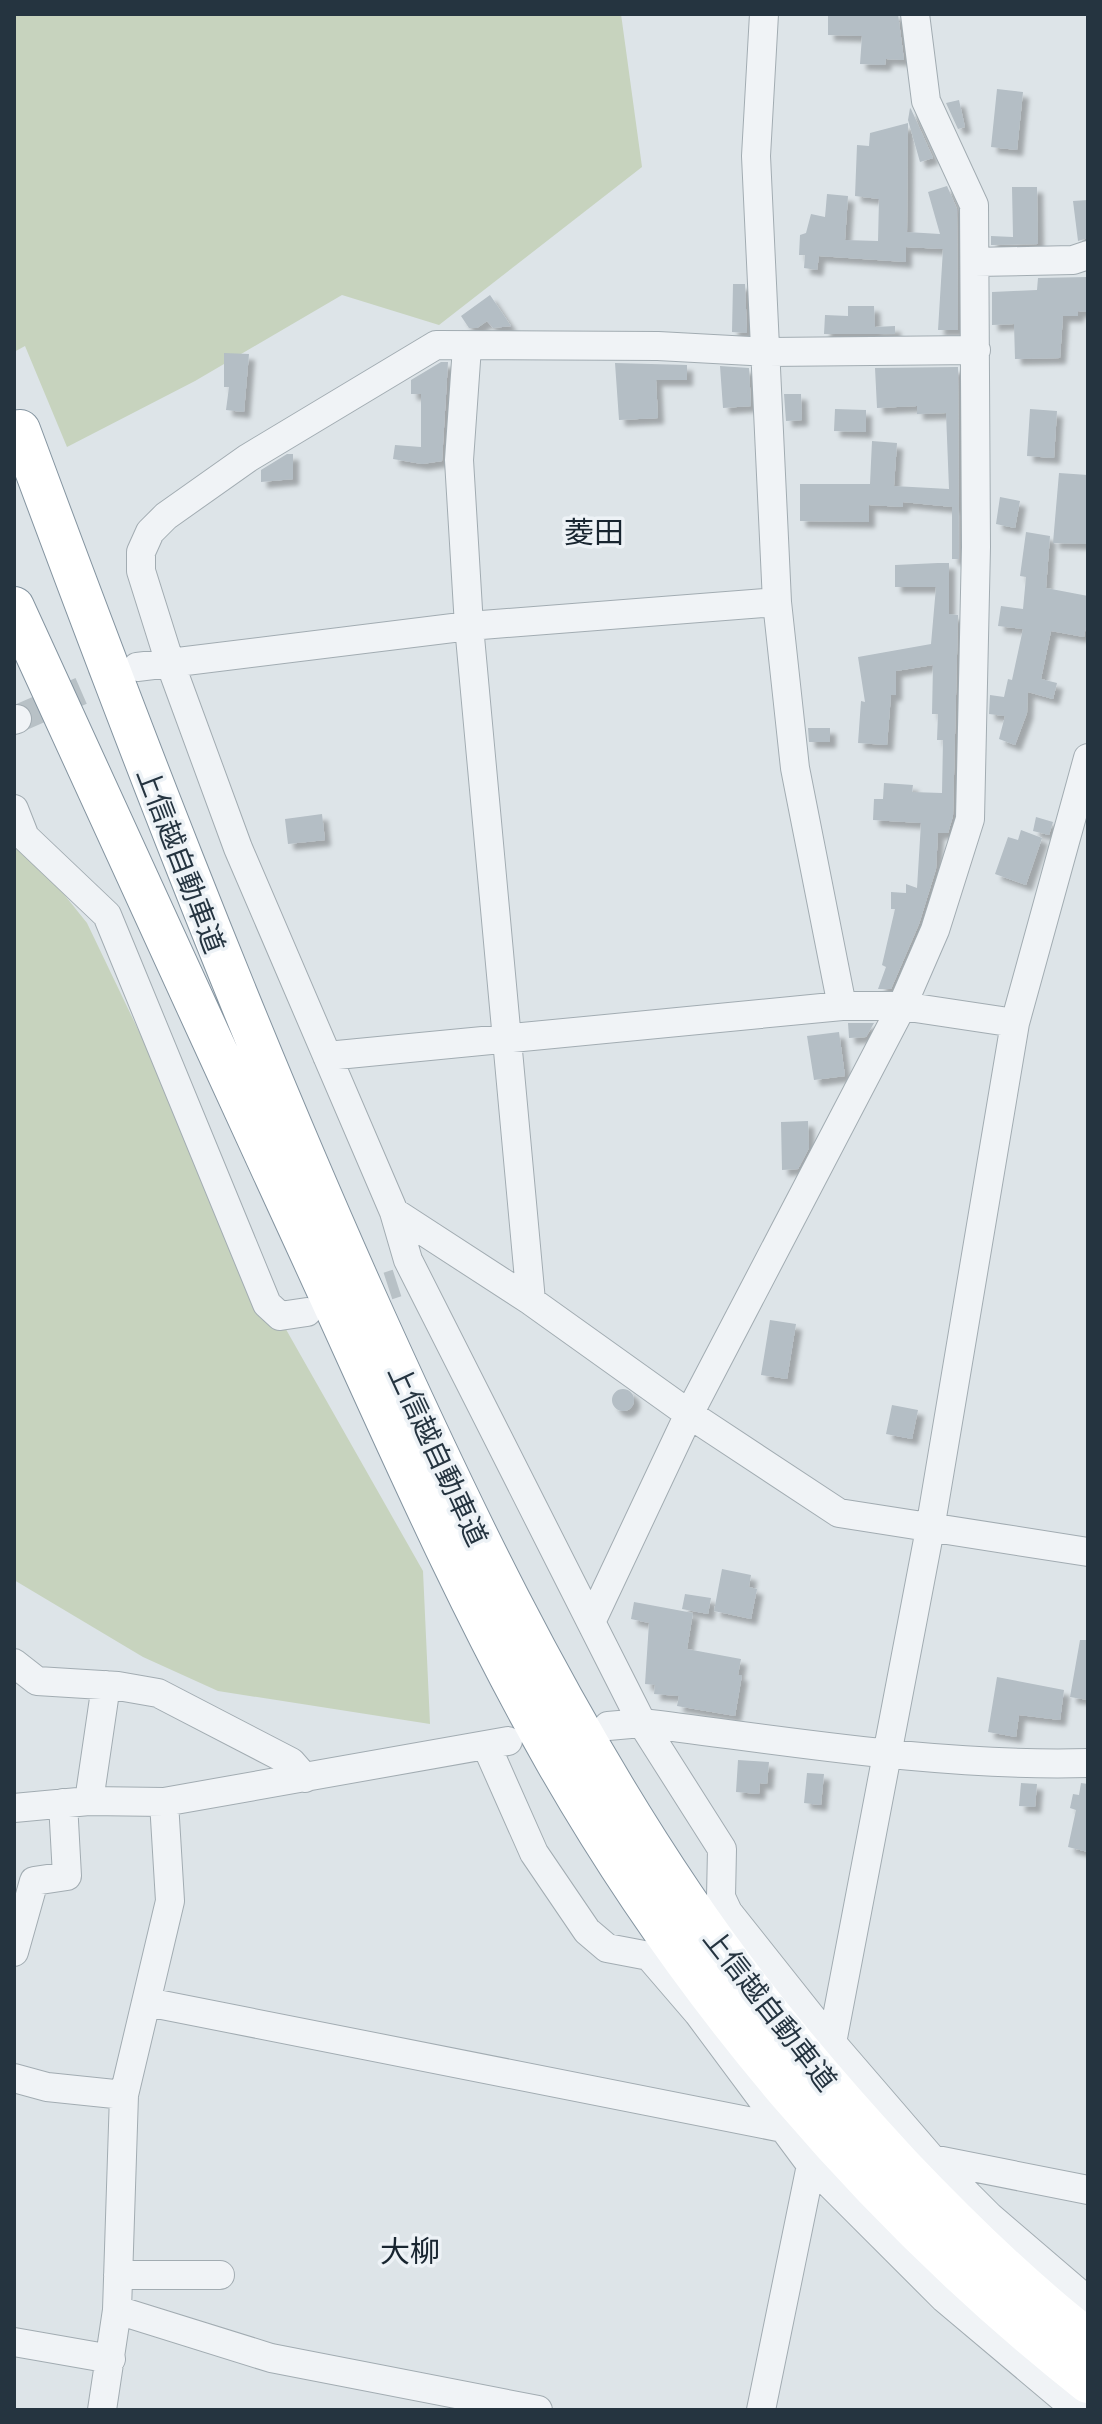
<svg xmlns="http://www.w3.org/2000/svg" width="1102" height="2424" font-family="'Open Sans','Noto Sans JP',sans-serif">
<style>
.green{fill:#c7d3be}
.building{fill:#b4bec5;filter:url(#shadow)}
.lines{fill:none;stroke-linecap:round;stroke-linejoin:round}
.minor-tunnel{stroke:#b8c1c6;stroke-width:28;stroke-dasharray:28 14;stroke-linecap:butt}
.minor-casing{stroke:#a2acb2;stroke-width:30}
.highway-casing{stroke:#8494a0;stroke-width:42}
.minor{stroke:#f0f3f6;stroke-width:28}
.highway{stroke:#fff;stroke-width:40}
.labels{text-anchor:middle;dominant-baseline:central;stroke-width:7;stroke-linejoin:round;paint-order:stroke}
.street-label{font-size:28px;fill:#253440;stroke:#edf2f6}
.neighbourhood-label{font-size:30px;fill:#182530;stroke:#edf2f6}
</style>
<defs>
<filter id="shadow"><feDropShadow dx="6" dy="6" stdDeviation="2" flood-color="#0004"/></filter>
</defs>
<rect width="100%" height="100%" fill="#dde4e8"/>
<path class="green" d="M14 14H621L642 167 439 325 342 295 195 381 67 447 25 346 14 352Z
M14 832 87 923 258 1280 423 1571 430 1724 218 1691 143 1657 14 1580Z"/>
<path class="building" d="M828 14H898L904 60 886 59 885 65 860 64 862 36 828 35Z
M997 89 1023 92 1017 150 991 147Z
M959 100 965 127 958 129 946 103Z
M910 108 911 109 933 158 920 162 908 120Z
M908 123 907 232 940 234 928 192 947 186 957 209 958 330H938L943 249 906 247V262L819 256 817 270 804 268 805 255H799L800 235 806 233 811 214 825 217 827 194 848 196 845 240 878 241 879 199 855 196 857 145 869 146 870 133Z
M1012 187H1037L1038 244 991 245V236L1013 237Z
M1088 200V238L1078 241 1073 201Z
M1088 277V312L1078 311V316H1063L1060 358 1015 359 1014 324 992 325V292L1037 290 1038 278Z
M733 284H745L747 333 732 332Z
M490 295 511 326 493 328 487 321 477 328H469L461 316Z
M848 306H874L875 327 895 326V334H824L825 315 848 316Z
M224 353 249 354 244 412 226 410 229 387H224Z
M441 362H448L442 461 422 464 393 459 395 445 421 447V394H411V380Z
M615 363 687 365V380H656L658 418 619 420Z
M720 366 749 368 751 406 723 408Z
M958 367 959 559H952V507L903 502V507L869 505V522L800 521V484H870L872 441 897 443 894 486 949 489 946 413 917 414V406L877 408 875 368Z
M784 394H801L802 420 786 421Z
M835 409 866 410V432L834 431Z
M1030 409 1057 411 1054 458 1027 456Z
M287 454H293V479L261 482V470Z
M1059 473 1088 475V544L1053 543Z
M1000 497 1020 501 1015 528 996 524Z
M1026 532 1050 536 1046 588 1088 596V615L1084 637 1051 631 1041 679 1057 683 1053 699 1028 692 1027 713 1015 745 999 739 1005 716 989 714 990 695 1004 697 1008 679 1012 680 1023 629 998 626 1001 606 1023 609 1026 577 1020 576Z
M938 563H949V614L958 615 953 816 948 833H938L936 869 919 924 891 989H878L886 967 882 965 895 909H891V892L906 893V884L917 888 921 823 873 820 874 799H883L884 783 913 785 912 792 942 793 943 740H937L938 714H932L933 665 896 671V695H891L887 745 858 743 861 701 865 702 858 657 931 644 936 587H895V565Z
M808 728H830V742H809Z
M322 814 325 840 288 844 285 819Z
M1036 817 1053 822 1049 835 1033 831Z
M1021 830 1042 838 1026 885 995 874 1008 837 1018 840Z
M848 1023H874L866 1037 849 1038Z
M839 1032 845 1076 814 1080 807 1036Z
M808 1121 809 1148 798 1169 782 1170 781 1122Z
M770 1320 796 1324 787 1379 761 1375Z
M612 1400a11 11 0 1 1 22 0a11 11 0 1 1-22 0Z
M892 1405 918 1410 912 1439 886 1434Z
M722 1569 751 1575 749 1587 757 1589 751 1619 714 1611Z
M685 1594 711 1598 708 1614 682 1609Z
M634 1602 693 1613 687 1649 741 1659 738 1675H742L735 1716 677 1706 679 1696 654 1694 655 1685 645 1684 649 1623 631 1619Z
M1080 1640H1088V1700L1070 1697Z
M997 1677 1064 1690 1060 1720 1019 1715 1016 1737 988 1732Z
M738 1760 769 1762 767 1784 760 1783 759 1794 736 1792Z
M807 1773 824 1774 821 1805 804 1803Z
M1021 1783 1037 1784 1035 1807 1019 1806Z
M1081 1783 1088 1784V1852L1068 1847 1076 1810 1070 1808 1073 1794 1079 1795Z"/>
<g class="lines">
<path class="minor-tunnel" d="M17 719 129 670
M348 1299 397 1283"/>
<g class="minor-casing">
<path id="minor" d="M764 14 756 156 777 602 795 768 842 1006
M975 262 1073 260 1088 255
M467 347 459 460 469 626 531 1301
M976 350 768 352 658 346 436 345 248 458 166 516 150 532 141 552V571L169 660 238 848 394 1212 408 1260 642 1723 722 1849 721 1897 728 1912 832 2043 932 2159 990 2217 1088 2301
M137 667 469 626 777 602
M14 720 17 719
M14 809 25 837 107 915 267 1304 280 1316 307 1312
M327 1056 842 1006H902L1015 1023
M394 1212 531 1301 689 1414 839 1513 1088 1552
M592 1620 689 1414 902 1006 935 930 970 819 976 547 974 205 926 101 915 14
M14 1663 37 1681 118 1686 158 1693 291 1762 305 1778
M608 1726 642 1723C789 1741 939 1767 1088 1763
M487 1747 534 1853 587 1931 607 1948 649 1956 698 2013 811 2165 944 2298 1077 2410
M89 1801 106 1685
M14 1808 89 1801 164 1802 508 1741
M14 1952 34 1881 67 1876 63 1803
M147 2002 783 2128
M832 2043 930 1529 1015 1023 1088 758
M14 2078 47 2087 124 2095
M932 2159 1088 2190
M118 2275H220
M117 2310 271 2358 538 2410
M14 2342 111 2359
M102 2410 117 2310 124 2095 170 1901 164 1802
M761 2410 811 2165"/>
</g>
<g class="highway-casing">
<path id="highway" d="M20 430C127 719 237 1007 362 1288 456 1498 555 1706 684 1897 748 1992 823 2081 901 2165 959 2226 1021 2287 1088 2339
M14 607C111 821 210 1035 308 1249 387 1421 462 1597 556 1762 691 1998 874 2214 1088 2383"/>
</g>
<use href="#minor" class="minor"/>
<use href="#highway" class="highway"/>
</g>
<g class="labels">
<g class="street-label">
<text transform="translate(182 860) rotate(69)">上信越自動車道</text>
<text transform="translate(439 1455) rotate(65)">上信越自動車道</text>
<text transform="translate(771 2009) rotate(52)">上信越自動車道</text>
</g>
<g class="neighbourhood-label">
<text x="594" y="531">菱田</text>
<text x="410" y="2250">大柳</text>
</g>
</g>
<rect width="1102" height="2424" fill="none" stroke="#253440" stroke-width="32"/>
</svg>
